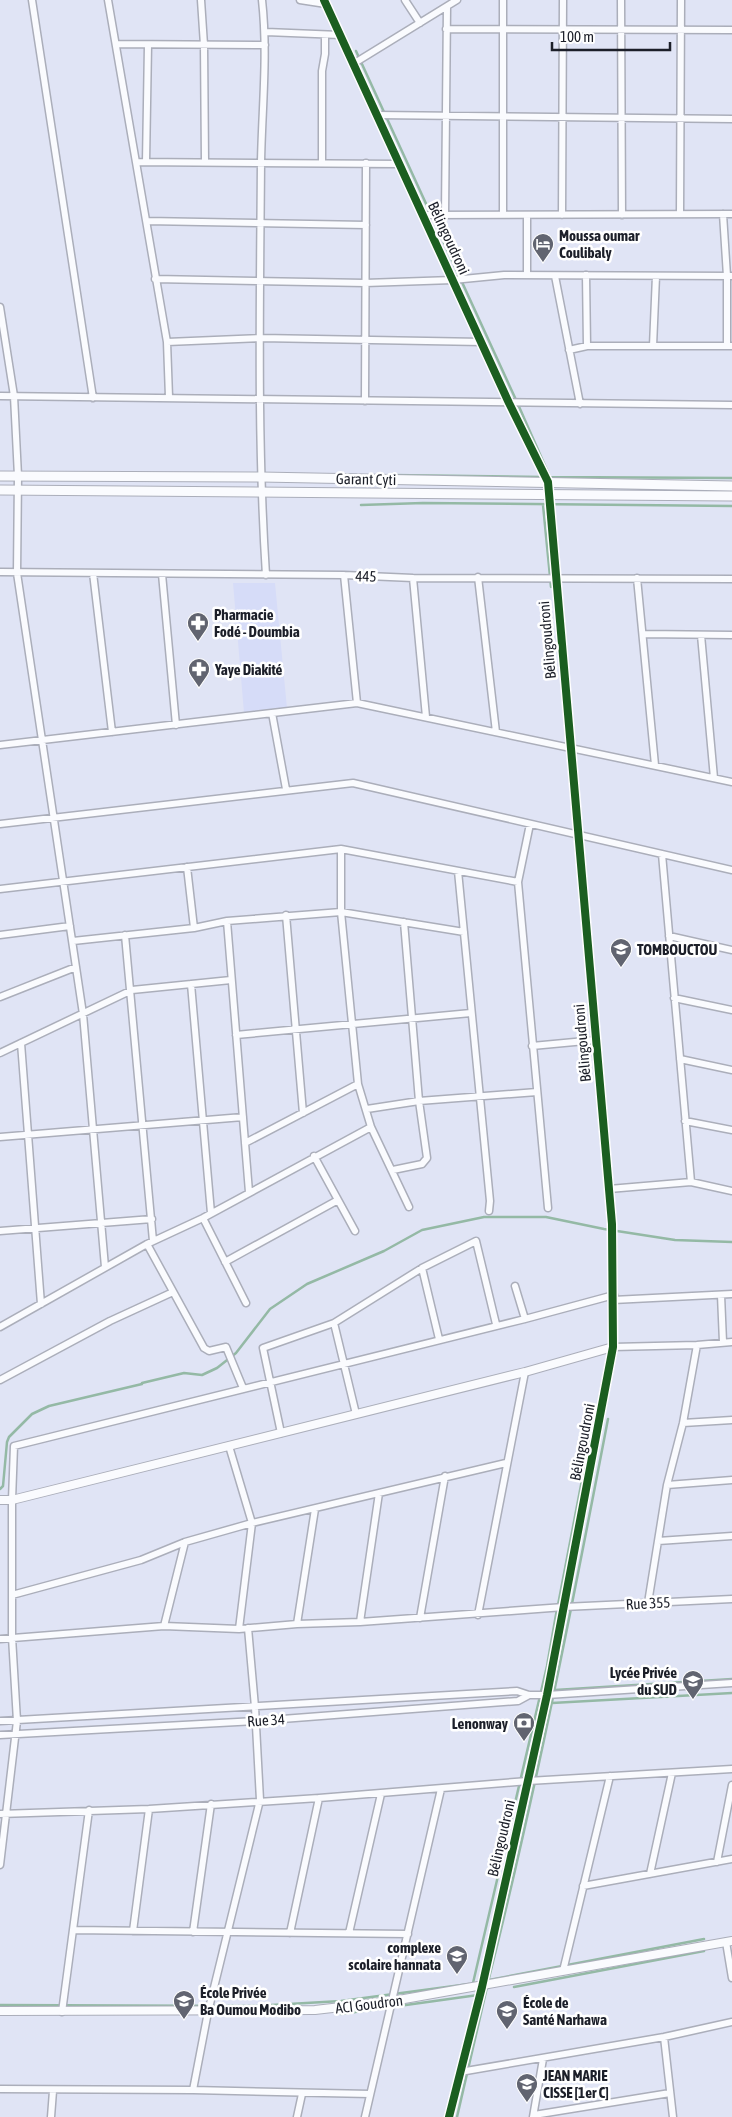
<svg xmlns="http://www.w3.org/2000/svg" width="732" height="2117" font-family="'Asap Condensed',sans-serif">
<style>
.built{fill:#d6dcf8}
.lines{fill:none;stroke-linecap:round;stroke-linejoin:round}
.stream{stroke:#94b9a5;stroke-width:2.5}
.minor-casing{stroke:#abaeba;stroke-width:9}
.tertiary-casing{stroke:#abaeba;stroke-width:10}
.secondary-casing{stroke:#abaeba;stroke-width:11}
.minor{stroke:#fafbfe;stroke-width:6}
.tertiary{stroke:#fafbfe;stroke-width:8}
.secondary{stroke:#fafbfe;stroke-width:9}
.cycleway-casing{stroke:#fff;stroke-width:11}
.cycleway{stroke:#1b5e20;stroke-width:8}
.labels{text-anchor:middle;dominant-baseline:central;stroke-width:5;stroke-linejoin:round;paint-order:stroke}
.poi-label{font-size:15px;font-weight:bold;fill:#1c1f29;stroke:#fff;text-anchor:start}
.street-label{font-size:15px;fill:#1c1f29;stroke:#fff}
</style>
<rect width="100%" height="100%" fill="#e0e4f5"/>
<path class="built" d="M233 583H275L287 708 244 713Z"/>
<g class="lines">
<path class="stream" d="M356 51 517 402 550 477
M391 475 543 477
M549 477 732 478
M361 505 423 503 732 506
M543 505 551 587
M142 1383 184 1373 202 1375 217 1368 236 1353 270 1309 307 1284 384 1251 422 1230 484 1217H546L604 1229 675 1240 732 1242
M0 1489 3 1486 7 1442 9 1437 32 1414 49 1406 142 1384
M558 1605 591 1433
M555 1690 732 1679
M552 1703 732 1693
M489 1980 704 1939
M488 1982C535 1796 572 1607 608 1419
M473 1983 547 1666 557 1609
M514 1987 704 1951
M0 2005 252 2006 341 2001 469 1984
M341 2014 478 1995
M457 2117 487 1987"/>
<g class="minor-casing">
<path id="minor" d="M32 0 93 398
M108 0 167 342 169 397
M201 0 204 45 205 162
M262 0C268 54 262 108 261 162 260 300 257 438 266 575
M300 0 326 4
M405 0 420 23
M503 0V215
M621 0 622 215
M446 29 732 30
M266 32 340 35
M116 44 265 45
M353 64 457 0
M377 115 732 119
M137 162 399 164
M146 162 148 45
M322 162V71L325 54V35
M680 214 681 0
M723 214 727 276V346
M423 215 732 214
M445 215 447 7
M562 215 563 0
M147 221 366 225
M527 275V215
M586 275 587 346
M555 276 580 404
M155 279 365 283 453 280 504 275 732 276
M0 307 14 396 18 476 17 573 83 1014 105 1267
M167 342 261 338 482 342
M653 346 656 276
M569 350 587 346H732
M0 396 732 405
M365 401 366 163
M0 572 344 575 413 578 732 579
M93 573 112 732
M162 574 176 725
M344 575 357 703
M478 577 496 732
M413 578 426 717
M637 578 655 765
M643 634 732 635
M701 635 714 778
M272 713 286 789
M0 745 357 703 732 782
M0 824 353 783 732 870
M530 824 518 882 548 1208
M341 849V912L358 1084 371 1127 409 1207
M662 854 691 1182
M187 867 194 928
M458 871 490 1201 489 1211
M0 889 341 849 518 882
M286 915 303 1113
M227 921 249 1192
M0 935 70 926
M125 935 153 1241
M669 936 732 950
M73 941 194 928 227 921 341 912 464 932
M191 984 211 1213
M0 997 76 967
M674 998 732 1010
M236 1035 471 1013
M21 1043 41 1304
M532 1046 596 1040
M0 1053 132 990 231 980
M680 1059 732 1070
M367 1109 419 1101 537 1092
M685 1121 732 1130
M0 1137 243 1117
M245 1143 358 1084
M314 1156 355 1231
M393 1170 422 1164 427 1158 419 1101 404 922
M609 1189 691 1182 732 1191
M203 1218 246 1303
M0 1231 152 1219
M147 1244 204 1348 209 1351 226 1347 243 1388
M225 1262 338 1200
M422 1268 439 1339
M515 1286 525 1319
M721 1295 723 1342
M613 1300 732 1294
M334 1323 356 1414
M0 1327 147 1244 203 1218 371 1127
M613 1347 697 1345 732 1342
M0 1380 110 1321 173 1292
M683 1423 732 1420
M281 1433 263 1348 334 1323 422 1268 476 1241 496 1324
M229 1446 252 1523 239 1629
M667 1485 732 1480
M658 1541 732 1536
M12 1595 141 1560 185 1542 252 1523 506 1463
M648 1603 667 1485 683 1423 697 1345
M478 1615 525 1372
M420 1618 445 1476
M360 1622 379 1493
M297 1624 315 1509
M164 1626 185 1542
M0 1639 164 1626 239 1629 297 1624 360 1622 564 1607 732 1599
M0 1721 517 1691 529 1695H547L732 1683
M0 1735 256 1721 518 1701 529 1695
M0 1814 149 1809 319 1798 528 1781 732 1769
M717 1862 732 1785
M0 1865 17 1721 12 1637V1500L14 1446 525 1319 614 1295
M650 1874 672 1773
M583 1886 732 1859
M73 1930 408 1934
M133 1931 149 1809
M193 1932 211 1804
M290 1933 319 1798
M349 1933 381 1794
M726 1942 732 1978
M563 1971 610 1776
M62 2012 89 1810
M664 2037 673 2117
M460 2072 664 2037 732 2022
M0 2089 193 2090 370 2094
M193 2090 208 2012 260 1800 255 1707 248 1628
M534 2115 670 2093
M51 2117 53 2091
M297 2117 302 2094
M365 2117 441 1789
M533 2117 543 2059"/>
</g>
<g class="tertiary-casing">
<path id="tertiary" d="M324 0 509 403 548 482 612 1224 613 1347 547 1695 482 1987 449 2117
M0 1500H12L525 1372 613 1347
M0 2011 315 2010 393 2001 732 1941"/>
</g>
<g class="secondary-casing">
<path id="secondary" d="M0 476 261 477 732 486
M0 490 732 496"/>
</g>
<use href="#minor" class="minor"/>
<use href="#tertiary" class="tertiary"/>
<use href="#secondary" class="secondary"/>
<g class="cycleway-casing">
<path id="cycleway" d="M324 0 509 403 548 482 612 1224 613 1347 547 1695 482 1987 449 2117"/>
</g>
<use href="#cycleway" class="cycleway"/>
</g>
<defs>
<g id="hotel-pin" transform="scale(1.125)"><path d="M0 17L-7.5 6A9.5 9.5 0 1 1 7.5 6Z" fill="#616470" stroke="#fff"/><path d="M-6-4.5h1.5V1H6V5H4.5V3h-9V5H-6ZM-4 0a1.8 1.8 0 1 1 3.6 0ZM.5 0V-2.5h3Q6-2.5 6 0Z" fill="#fff"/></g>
<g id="pharmacy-pin" transform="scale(1.125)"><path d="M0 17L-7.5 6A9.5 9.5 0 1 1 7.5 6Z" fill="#616470" stroke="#fff"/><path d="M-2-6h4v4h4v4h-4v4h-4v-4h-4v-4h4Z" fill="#fff"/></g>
<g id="school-pin" transform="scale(1.125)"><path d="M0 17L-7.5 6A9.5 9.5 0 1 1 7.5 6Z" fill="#616470" stroke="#fff"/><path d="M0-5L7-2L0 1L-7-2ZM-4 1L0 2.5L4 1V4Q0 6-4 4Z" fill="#fff"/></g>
<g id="bank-pin" transform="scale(1.125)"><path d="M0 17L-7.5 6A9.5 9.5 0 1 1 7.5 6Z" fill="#616470" stroke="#fff"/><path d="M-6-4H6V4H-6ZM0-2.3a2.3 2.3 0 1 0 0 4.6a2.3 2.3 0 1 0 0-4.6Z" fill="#fff"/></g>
</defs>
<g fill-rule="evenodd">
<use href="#hotel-pin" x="543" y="244"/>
<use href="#pharmacy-pin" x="198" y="623"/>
<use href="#pharmacy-pin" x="199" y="669"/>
<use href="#school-pin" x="621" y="949"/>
<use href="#school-pin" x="693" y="1681"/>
<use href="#bank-pin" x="524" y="1723"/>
<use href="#school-pin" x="457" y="1956"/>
<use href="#school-pin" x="184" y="2001"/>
<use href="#school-pin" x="507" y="2011"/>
<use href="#school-pin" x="527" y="2084"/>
</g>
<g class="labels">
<g class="poi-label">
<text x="559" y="235">Moussa oumar<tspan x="559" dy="17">Coulibaly</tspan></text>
<text x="214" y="614">Pharmacie<tspan x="214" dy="17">Fodé - Doumbia</tspan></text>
<text x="215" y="669">Yaye Diakité</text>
<text x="637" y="949">TOMBOUCTOU</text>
<text x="677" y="1672" text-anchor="end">Lycée Privée<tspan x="677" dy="17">du SUD</tspan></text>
<text x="508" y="1723" text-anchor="end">Lenonway</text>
<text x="441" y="1947" text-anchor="end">complexe<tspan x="441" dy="17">scolaire hannata</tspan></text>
<text x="200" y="1992">École Privée<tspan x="200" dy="17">Ba Oumou Modibo</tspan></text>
<text x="523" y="2002">École de<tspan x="523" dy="17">Santé Narhawa</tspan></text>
<text x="543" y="2075">JEAN MARIE<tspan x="543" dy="17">CISSE [1er C]</tspan></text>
</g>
<g class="street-label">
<text transform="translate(449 238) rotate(65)">Bélingoudroni</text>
<text transform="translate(366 479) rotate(1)">Garant Cyti</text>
<text transform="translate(366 576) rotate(2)">445</text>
<text transform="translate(547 640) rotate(-95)">Bélingoudroni</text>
<text transform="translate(582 1043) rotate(-95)">Bélingoudroni</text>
<text transform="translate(582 1442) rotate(-79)">Bélingoudroni</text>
<text transform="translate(648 1603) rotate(-3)">Rue 355</text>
<text transform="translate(266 1720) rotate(-4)">Rue 34</text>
<text transform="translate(501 1838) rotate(-77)">Bélingoudroni</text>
<text transform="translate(369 2004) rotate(-7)">ACI Goudron</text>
</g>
</g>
<path d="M552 42v8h118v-8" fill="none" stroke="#1c1f29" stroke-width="2.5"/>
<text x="560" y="42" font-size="15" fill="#1c1f29" stroke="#ffffff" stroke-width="4" paint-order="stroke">100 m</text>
</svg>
